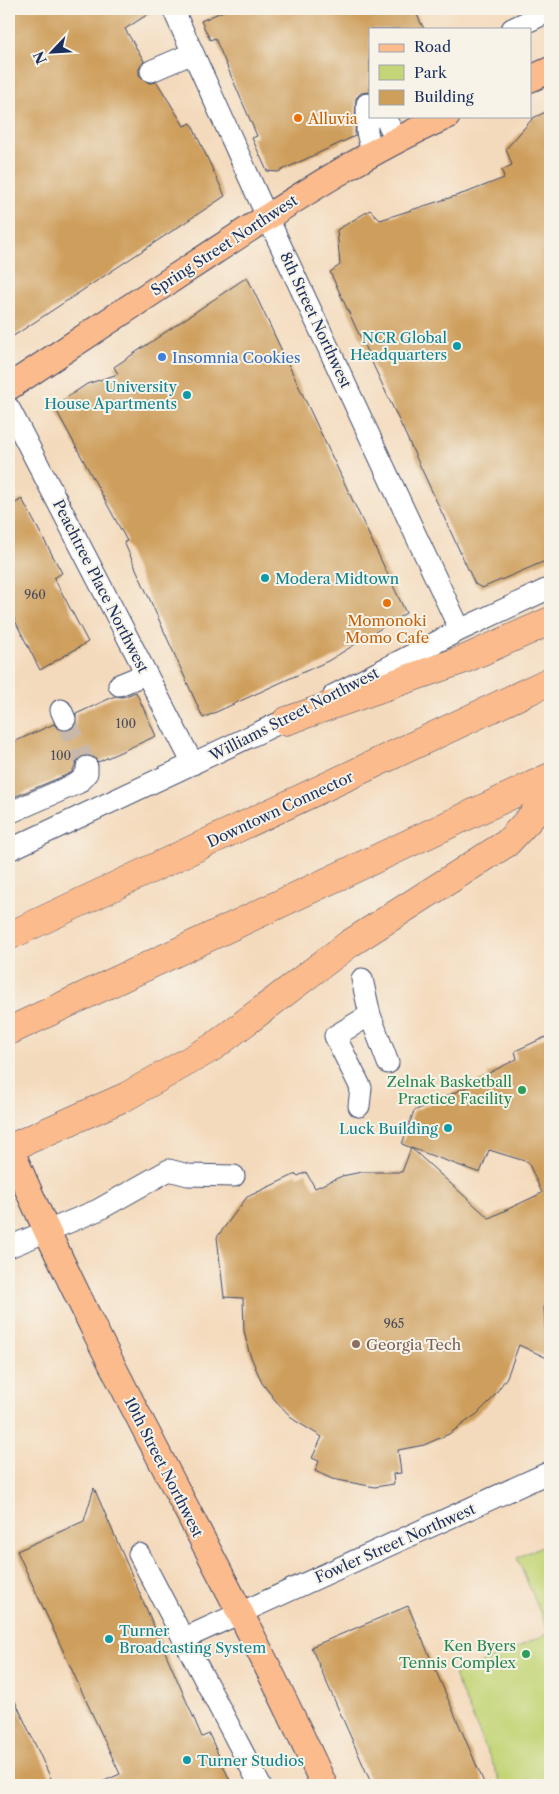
<svg xmlns="http://www.w3.org/2000/svg" width="559" height="1794" font-family="'Libre Caslon Text',serif">
<style>
.green{fill:#c3d577;stroke:#6f826a}
.building{fill:#ce9e5b;fill-rule:evenodd}
.lines{fill:none;stroke-linecap:round;stroke-linejoin:round}
.minor-tunnel{stroke:#c9b8a9;stroke-width:21;stroke-dasharray:21 11;stroke-linecap:butt}
.minor-casing{stroke:#3c496c;stroke-width:23}
.major-casing{stroke:#3c496c;stroke-width:28}
.highway-casing{stroke:#3c496c;stroke-width:29}
.minor{stroke:#fff;stroke-width:21}
.major{stroke:#fbbb8c;stroke-width:26}
.highway{stroke:#fbbb8c;stroke-width:28}
.food-dot{fill:#e8710a;stroke:#f7f3e8;stroke-width:2}
.culture-dot{fill:#0f9aa8;stroke:#f7f3e8;stroke-width:2}
.shop-dot{fill:#3f7fe0;stroke:#f7f3e8;stroke-width:2}
.leisure-dot{fill:#2e9e5b;stroke:#f7f3e8;stroke-width:2}
.education-dot{fill:#8d6e63;stroke:#f7f3e8;stroke-width:2}
.labels{text-anchor:middle;dominant-baseline:central;stroke-width:4;stroke-linejoin:round;paint-order:stroke}
.number-label{font-size:12px;fill:#484b5d}
.food-label{font-size:15px;fill:#c56008;stroke:#f7f3e8;text-anchor:start}
.street-label{font-size:15px;fill:#1b2f5e;stroke:#f7f3e8}
.culture-label{font-size:15px;fill:#0d838f;stroke:#f7f3e8;text-anchor:end}
.shop-label{font-size:15px;fill:#366cbe;stroke:#f7f3e8;text-anchor:start}
.leisure-label{font-size:15px;fill:#27864d;stroke:#f7f3e8;text-anchor:end}
.education-label{font-size:15px;fill:#785e54;stroke:#f7f3e8;text-anchor:start}
</style>
<rect width="100%" height="100%" fill="#f7f3e8"/>
<filter id="ink" filterUnits="userSpaceOnUse"><feTurbulence type="fractalNoise" baseFrequency=".02" numOctaves="2"/><feDisplacementMap in="SourceGraphic" scale="10" xChannelSelector="R" yChannelSelector="G"/><feConvolveMatrix kernelMatrix="1 2 1 2 8 2 1 2 1" color-interpolation-filters="sRGB"/></filter>
<filter id="wash" filterUnits="userSpaceOnUse"><feTurbulence type="fractalNoise" baseFrequency=".0096" numOctaves="4" result="noise"/><feDisplacementMap in="SourceGraphic" scale="20" xChannelSelector="R" yChannelSelector="G"/><feGaussianBlur stdDeviation="1.12" result="paint"/><feColorMatrix in="noise" values="0 0 0 0 0 0 0 0 0 0 0 0 0 0 0 0 0 1.4 0 .05"/><feComposite in="paint" operator="in"/></filter>
<g filter="url(#wash)">
<rect width="100%" height="100%" fill="#f4dabc"/>
<path class="green" d="M550 1542V1785H502L454 1675 549 1633 517 1558Z"/>
<g id="blocks">
<path class="building" d="M9 9H156L125 29 144 61 139 69V75L149 83 157 82 184 126 191 123 225 196 9 339Z
M228 9H414L424 29H370V92L361 93 356 98 355 136 278 172 267 171 252 138 257 136 229 71 215 38 210 40 201 21Z
M550 110V559L482 588 475 584 330 272 340 265 337 230 370 210 380 220 468 192 504 178 502 170 512 165 506 149 533 118Z
M247 277 406 613 328 661 203 718 124 542 127 541 54 406 87 384 118 374 114 367Z
M22 499 62 573 54 578 88 642 40 670 9 609V507Z
M136 692 156 736 98 762 93 756H81L71 773 9 799V744L54 724 58 729 70 731 75 726 76 714 115 696 123 697Z
M550 1035V1303L544 1306 547 1358 519 1345 507 1377 492 1399 477 1414 449 1434 424 1445 398 1450 401 1473 393 1474 394 1484 375 1487 332 1479 315 1471 319 1461 312 1458 322 1437 294 1420 275 1400 262 1383 249 1352 244 1331 243 1298 224 1297 217 1237 247 1197 296 1174 298 1176 306 1172 315 1188 342 1176 362 1172H402L411 1148 402 1144 414 1111 489 1077 487 1074 517 1059 515 1051ZM411 1148 480 1173 489 1150 528 1162 542 1193 489 1218Z
M94 1488 202 1737 209 1734 232 1785H95L120 1774 17 1551 84 1521Z
M408 1606 485 1785H372L311 1647Z
M9 1688 54 1785H9Z"/>
</g>
</g>
<g filter="url(#ink)">
<use href="#blocks" fill-opacity="0" stroke="#3c496c" stroke-width="1"/>
<g class="lines">
<path class="minor-tunnel" d="M65 719 87 767"/>
<g class="minor-casing">
<path id="minor" d="M173 9 258 197 460 630
M512 29 550 11
M151 71 193 53
M367 104V132L372 153
M384 116 397 140
M9 408 193 764
M119 685 146 674
M334 695 460 630 550 588
M61 710 65 719
M9 813 78 783 87 773V767
M9 850 298 714
M362 979 370 1015 388 1063
M359 1106 361 1088 335 1036 370 1015
M9 1247 98 1210 169 1170 188 1175 234 1176
M139 1554 260 1785
M183 1639 550 1472"/>
</g>
<g class="major-casing">
<path id="major" d="M530 79 550 70
M9 387C77 342 146 296 215 251 290 202 364 153 447 116
M9 1145C34 1207 64 1267 93 1327 169 1480 253 1629 324 1785"/>
</g>
<g class="highway-casing">
<path id="highway" d="M286 721 465 659 550 621
M9 936 550 681
M9 1031 550 777
M10 1148 127 1096 213 1047 349 944 507 843 550 797"/>
</g>
<use href="#minor" class="minor"/>
<use href="#major" class="major"/>
<use href="#highway" class="highway"/>
</g>
</g>
<g class="food-dot">
<circle cx="298" cy="118" r="5"/>
<circle cx="387" cy="603" r="5"/>
</g>
<g class="culture-dot">
<circle cx="457" cy="346" r="5"/>
<circle cx="187" cy="395" r="5"/>
<circle cx="265" cy="578" r="5"/>
<circle cx="448" cy="1128" r="5"/>
<circle cx="109" cy="1639" r="5"/>
<circle cx="187" cy="1760" r="5"/>
</g>
<circle class="shop-dot" cx="162" cy="357" r="5"/>
<g class="leisure-dot">
<circle cx="522" cy="1090" r="5"/>
<circle cx="526" cy="1654" r="5"/>
</g>
<circle class="education-dot" cx="356" cy="1344" r="5"/>
<g class="labels">
<g class="number-label">
<text x="35" y="594">960</text>
<text x="126" y="723">100</text>
<text x="61" y="755">100</text>
<text x="394" y="1323">965</text>
</g>
<g class="food-label">
<text x="308" y="118">Alluvia</text>
<text x="387" y="620" text-anchor="middle">Momonoki<tspan x="387" dy="17">Momo Cafe</tspan></text>
</g>
<g class="street-label">
<text transform="translate(224 245) rotate(-33)">Spring Street Northwest</text>
<text transform="translate(316 320) rotate(65)">8th Street Northwest</text>
<text transform="translate(101 586) rotate(63)">Peachtree Place Northwest</text>
<text transform="translate(294 714) rotate(-27)">Williams Street Northwest</text>
<text transform="translate(280 809) rotate(-25)">Downtown Connector</text>
<text transform="translate(164 1467) rotate(63)">10th Street Northwest</text>
<text transform="translate(395 1543) rotate(-24)">Fowler Street Northwest</text>
</g>
<g class="culture-label">
<text x="447" y="337">NCR Global<tspan x="447" dy="17">Headquarters</tspan></text>
<text x="177" y="386">University<tspan x="177" dy="17">House Apartments</tspan></text>
<text x="275" y="578" text-anchor="start">Modera Midtown</text>
<text x="438" y="1128">Luck Building</text>
<text x="119" y="1630" text-anchor="start">Turner<tspan x="119" dy="17">Broadcasting System</tspan></text>
<text x="197" y="1760" text-anchor="start">Turner Studios</text>
</g>
<g class="shop-label">
<text x="172" y="357">Insomnia Cookies</text>
</g>
<g class="leisure-label">
<text x="512" y="1081">Zelnak Basketball<tspan x="512" dy="17">Practice Facility</tspan></text>
<text x="516" y="1645">Ken Byers<tspan x="516" dy="17">Tennis Complex</tspan></text>
</g>
<g class="education-label">
<text x="366" y="1344">Georgia Tech</text>
</g>
</g>
<rect width="559" height="1794" fill="none" stroke="#f7f3e8" stroke-width="30"/>
<rect x="369" y="28" width="162" height="90" fill="#f7f3e8" stroke="#9fa5b1"/>
<rect x="379" y="44" width="25" height="8" fill="#fbbb8c" stroke="#9fa5b1"/>
<text x="414" y="52" font-size="15" fill="#1b2f5e">Road</text>
<rect x="379" y="65" width="25" height="15" fill="#c3d577" stroke="#9fa5b1"/>
<text x="414" y="78" font-size="15" fill="#1b2f5e">Park</text>
<rect x="379" y="90" width="25" height="15" fill="#ce9e5b" stroke="#9fa5b1"/>
<text x="414" y="102" font-size="15" fill="#1b2f5e">Building</text>
<g transform="translate(52 52) rotate(245)" stroke="#f7f3e8" stroke-width="4" paint-order="stroke">
<path d="M0-4L9 19L0 12L-9 19Z" fill="#1b2f5e"/>
<text y="-8" font-size="14" font-weight="bold" text-anchor="middle" fill="#1b2f5e">N</text>
</g>
</svg>
